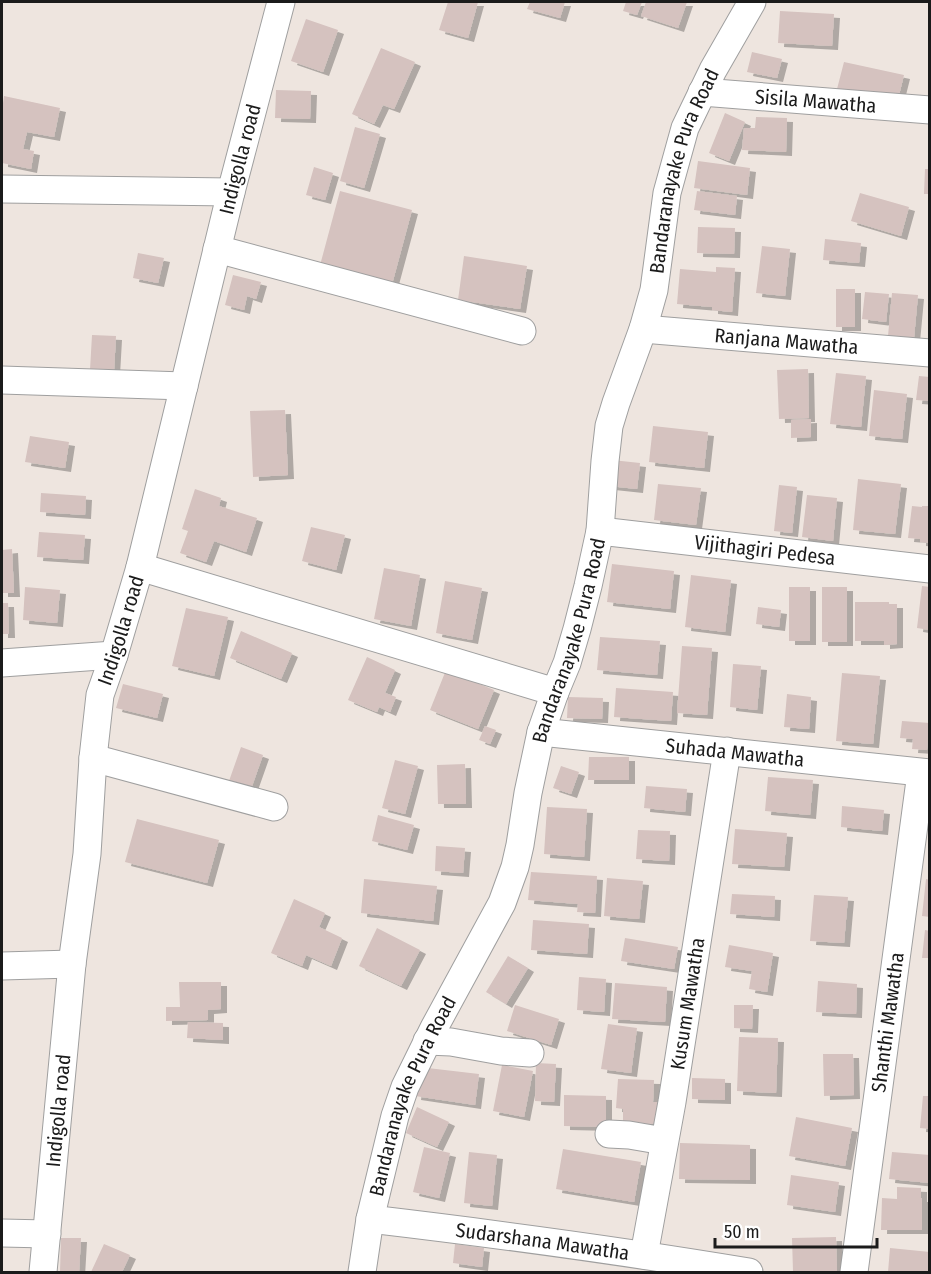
<svg xmlns="http://www.w3.org/2000/svg" width="931" height="1274" font-family="'Fira Sans Condensed',sans-serif">
<style>
.building{fill:#d5c2bf;filter:url(#shadow)}
.lines{fill:none;stroke-linecap:round;stroke-linejoin:round}
.minor-casing{stroke:#9f9f9f;stroke-width:29}
.minor{stroke:#fff;stroke-width:27}
.labels{text-anchor:middle;dominant-baseline:central;stroke-width:4.5;stroke-linejoin:round;paint-order:stroke}
.street-label{font-size:20px;fill:#1b1b1b;stroke:#fff}
</style>
<defs>
<filter id="shadow"><feDropShadow dx="6" dy="4" stdDeviation="0" flood-color="#0004"/></filter>
</defs>
<rect width="100%" height="100%" fill="#eee5df"/>
<path class="building" d="M448 2H478L468 38 439 30Z
M530 2H565L560 18 527 9Z
M626 2H642L637 15 623 11Z
M646 2H687L678 28 641 16Z
M780 11 834 14 832 46 778 43Z
M306 19 338 30 323 72 291 61Z
M381 48 415 62 394 109 383 105 374 124 352 114Z
M752 52 782 59 777 78 747 72Z
M844 62 904 75 897 103 837 89Z
M276 90 311 91 310 119 275 118Z
M4 96 60 108 54 137 27 132 23 149 34 151 31 169 2 163V110Z
M725 113 745 122 729 161 709 153Z
M756 117 787 118 786 152 742 150 744 128H755Z
M355 127 380 134 364 188 340 181Z
M698 161 750 168 747 195 694 188Z
M314 167 333 173 325 200 306 195Z
M925 169H930V194H924Z
M340 191 412 210 391 288 319 269Z
M697 191 737 196 735 215 694 210Z
M860 193 909 207 901 236 851 221Z
M698 227 735 228 734 254 697 253Z
M825 239 861 243 859 263 823 260Z
M762 246 790 249 785 296 756 293Z
M138 253 164 258 158 283 133 278Z
M464 256 527 266 520 309 458 300Z
M716 267 735 268 732 312 712 310V307L677 304 680 269 716 272Z
M233 275 261 282 256 299 247 296 244 310 225 305Z
M836 289H855V327H836Z
M865 292 889 294 886 322 862 319Z
M892 293 918 295 914 338 888 336Z
M92 335 116 336 114 371 90 370Z
M808 369 809 418 779 419 777 370Z
M836 373 866 376 861 427 830 424Z
M919 376 930 377V401L916 400Z
M874 390 907 394 902 439 869 436Z
M285 410 288 475 253 477 250 411Z
M811 419V437L791 438V420Z
M653 426 708 432 704 468 649 462Z
M30 436 69 442 65 468 25 462Z
M612 460 640 463 637 489 609 486Z
M858 479 901 484 895 534 853 530Z
M658 484 701 488 696 525 654 520Z
M779 485 797 487 792 533 774 531Z
M195 489 221 498 219 506 257 518 246 552 214 541 206 562 180 553 188 531 182 529Z
M41 493 86 496 85 515 40 512Z
M807 495 837 498 833 541 802 537Z
M912 506 922 507V506H930V543L920 542V539L908 538Z
M311 527 345 535 336 570 302 561Z
M39 532 85 535 83 560 37 557Z
M12 549 14 593H2V550Z
M612 564 674 571 670 609 607 602Z
M384 568 420 575 411 626 374 619Z
M691 575 731 580 725 632 685 627Z
M445 581 482 588 472 640 436 633Z
M922 586 930 587V630L917 628Z
M25 587 60 590 57 623 23 620Z
M789 587H810V641H789Z
M822 587H847V642H822Z
M855 602H889V604H897V644L884 645V641H855Z
M2 603H8L9 634H2Z
M758 607 781 610 779 627 756 624Z
M186 608 228 617 214 676 172 666Z
M241 631 292 653 281 679 230 658Z
M600 637 660 641 657 675 597 670Z
M682 646 712 648 707 715 677 713Z
M367 657 395 670 385 693 396 697 390 712 379 707 377 712 348 700Z
M733 664 761 666 757 710 730 707Z
M446 670 494 690 478 729 430 710Z
M842 673 880 676 873 744 836 741Z
M123 684 163 694 157 718 116 708Z
M616 688 673 692 671 721 614 717Z
M787 694 811 697 809 729 784 727Z
M568 697 603 698 602 719 567 718Z
M902 721 930 723V739H928L927 750 912 749 913 739 900 738Z
M485 726 496 730 490 744 479 740Z
M241 747 263 755 251 789 229 781Z
M589 757H629V780H588Z
M395 760 418 766 405 814 382 808Z
M465 764 466 804H438L437 765Z
M561 766 579 772 571 794 553 788Z
M768 777 813 780 810 815 765 811Z
M646 786 687 789 685 812 644 808Z
M842 806 884 810 882 831 841 827Z
M547 807 587 809 584 857 544 854Z
M378 815 414 825 407 850 372 841Z
M137 819 219 840 207 883 125 862Z
M735 829 787 833 784 867 732 864Z
M638 830 670 831 669 861 636 859Z
M436 846 465 848 463 873 435 871Z
M531 872 597 876 595 913 577 912 578 904 528 900Z
M607 878 643 881 639 919 604 916Z
M364 879 437 886 433 921 361 913Z
M926 879 930 880V917L922 916Z
M732 894 775 896 774 917 730 914Z
M814 895 848 897 844 943 810 941Z
M294 899 325 913 319 927 342 938 331 966 306 955 302 966 271 953Z
M533 920 589 924 587 954 531 950Z
M377 928 420 950 401 986 359 966Z
M925 930 930 931V958H922Z
M625 938 678 947 674 969 621 961Z
M729 945 773 953 767 992 749 989 752 971 725 967Z
M508 956 528 968 506 1004 486 992Z
M579 977 606 979 604 1012 577 1010Z
M818 981 857 984 856 1014 816 1012Z
M179 982H221V1009L208 1010V1020L166 1021V1007H180Z
M615 983 667 987 665 1022 612 1019Z
M515 1005 559 1019 551 1045 507 1031Z
M734 1005H753L752 1029 734 1028Z
M188 1022 223 1023V1040L187 1038Z
M608 1024 637 1028 631 1073 601 1069Z
M739 1037 778 1038 776 1093 737 1091Z
M823 1054H853L854 1095 824 1096Z
M536 1063 556 1064 554 1102 535 1101Z
M502 1065 533 1071 524 1117 493 1111Z
M419 1067 479 1074 475 1105 415 1096Z
M692 1078 725 1079V1100L692 1099Z
M618 1079 654 1080 653 1102H663V1124L623 1123V1109L616 1108Z
M564 1095 606 1096V1127L564 1126Z
M923 1096H930V1129L920 1128Z
M417 1107 449 1122 437 1147 406 1133Z
M796 1117 852 1128 845 1166 789 1156Z
M680 1143 750 1145V1180L679 1179Z
M424 1147 450 1153 439 1198 413 1192Z
M563 1149 641 1162 634 1202 556 1189Z
M469 1152 497 1155 492 1206 464 1203Z
M892 1152 930 1155V1183L889 1179Z
M791 1175 839 1182 835 1212 787 1205Z
M897 1187 921 1188V1198H922V1230H881L882 1198 897 1199Z
M836 1237 837 1272H793L792 1238Z
M61 1238H81L79 1272H60Z
M104 1244 130 1255 122 1272H91Z
M455 1244 484 1248 482 1267 453 1263Z
M890 1248 930 1252V1272H888Z"/>
<g class="lines">
<g class="minor-casing">
<g id="minor">
<path id="s1" d="M702 92 930 110"/>
<path d="M2 189 231 192"/>
<path d="M217 249 522 331"/>
<path id="s2" d="M643 329 930 353"/>
<path d="M2 380 184 386"/>
<path id="s3" d="M600 531 930 569"/>
<path d="M140 567 555 692"/>
<path d="M2 663 114 655"/>
<path id="s4" d="M541 732 930 773"/>
<path d="M93 758 274 807"/>
<path d="M2 966 72 964"/>
<path d="M427 1041 451 1042 501 1051 530 1053"/>
<path d="M609 1134 629 1135 664 1141"/>
<path id="s5" d="M370 1219C497 1234 623 1251 749 1272"/>
<path d="M2 1233 47 1234"/>
<path id="s6" d="M644 1255 672 1102 727 751"/>
<path id="s7" d="M43 1272 72 964 87 854 93 758 100 695 114 655 140 567 231 192 281 2"/>
<path id="s8" d="M362 1272 370 1219 395 1116 405 1087 434 1028 502 903 515 867 520 845 528 793 541 732 555 692 567 663 577 629 588 586 600 531 605 461 609 426 616 403 643 329 654 290 667 193 685 128 713 70 752 2"/>
<path id="s9" d="M854 1272 921 773"/>
</g>
</g>
<use href="#minor" class="minor"/>
</g>
<g class="labels">
<g class="street-label">
<text stroke="none"><textPath href="#s1" startOffset="114">Sisila Mawatha</textPath></text>
<text stroke="none"><textPath href="#s7" startOffset="1134">Indigolla road</textPath></text>
<text stroke="none"><textPath href="#s8" startOffset="1156">Bandaranayake Pura Road</textPath></text>
<text stroke="none"><textPath href="#s2" startOffset="144">Ranjana Mawatha</textPath></text>
<text stroke="none"><textPath href="#s3" startOffset="166">Vijithagiri Pedesa</textPath></text>
<text stroke="none"><textPath href="#s7" startOffset="648">Indigolla road</textPath></text>
<text stroke="none"><textPath href="#s8" startOffset="670">Bandaranayake Pura Road</textPath></text>
<text stroke="none"><textPath href="#s4" startOffset="195">Suhada Mawatha</textPath></text>
<text stroke="none"><textPath href="#s6" startOffset="255">Kusum Mawatha</textPath></text>
<text stroke="none"><textPath href="#s9" startOffset="252">Shanthi Mawatha</textPath></text>
<text stroke="none"><textPath href="#s8" startOffset="184">Bandaranayake Pura Road</textPath></text>
<text stroke="none"><textPath href="#s7" startOffset="162">Indigolla road</textPath></text>
<text stroke="none"><textPath href="#s5" startOffset="174">Sudarshana Mawatha</textPath></text>
</g>
</g>
<rect width="931" height="1274" fill="none" stroke="#1b1b1b" stroke-width="6"/>
<path d="M715 1238v9h162v-9" fill="none" stroke="#1b1b1b" stroke-width="3"/>
<text x="724" y="1238" font-size="18" fill="#1b1b1b" stroke="#ffffff" stroke-width="4.5" paint-order="stroke">50 m</text>
</svg>
